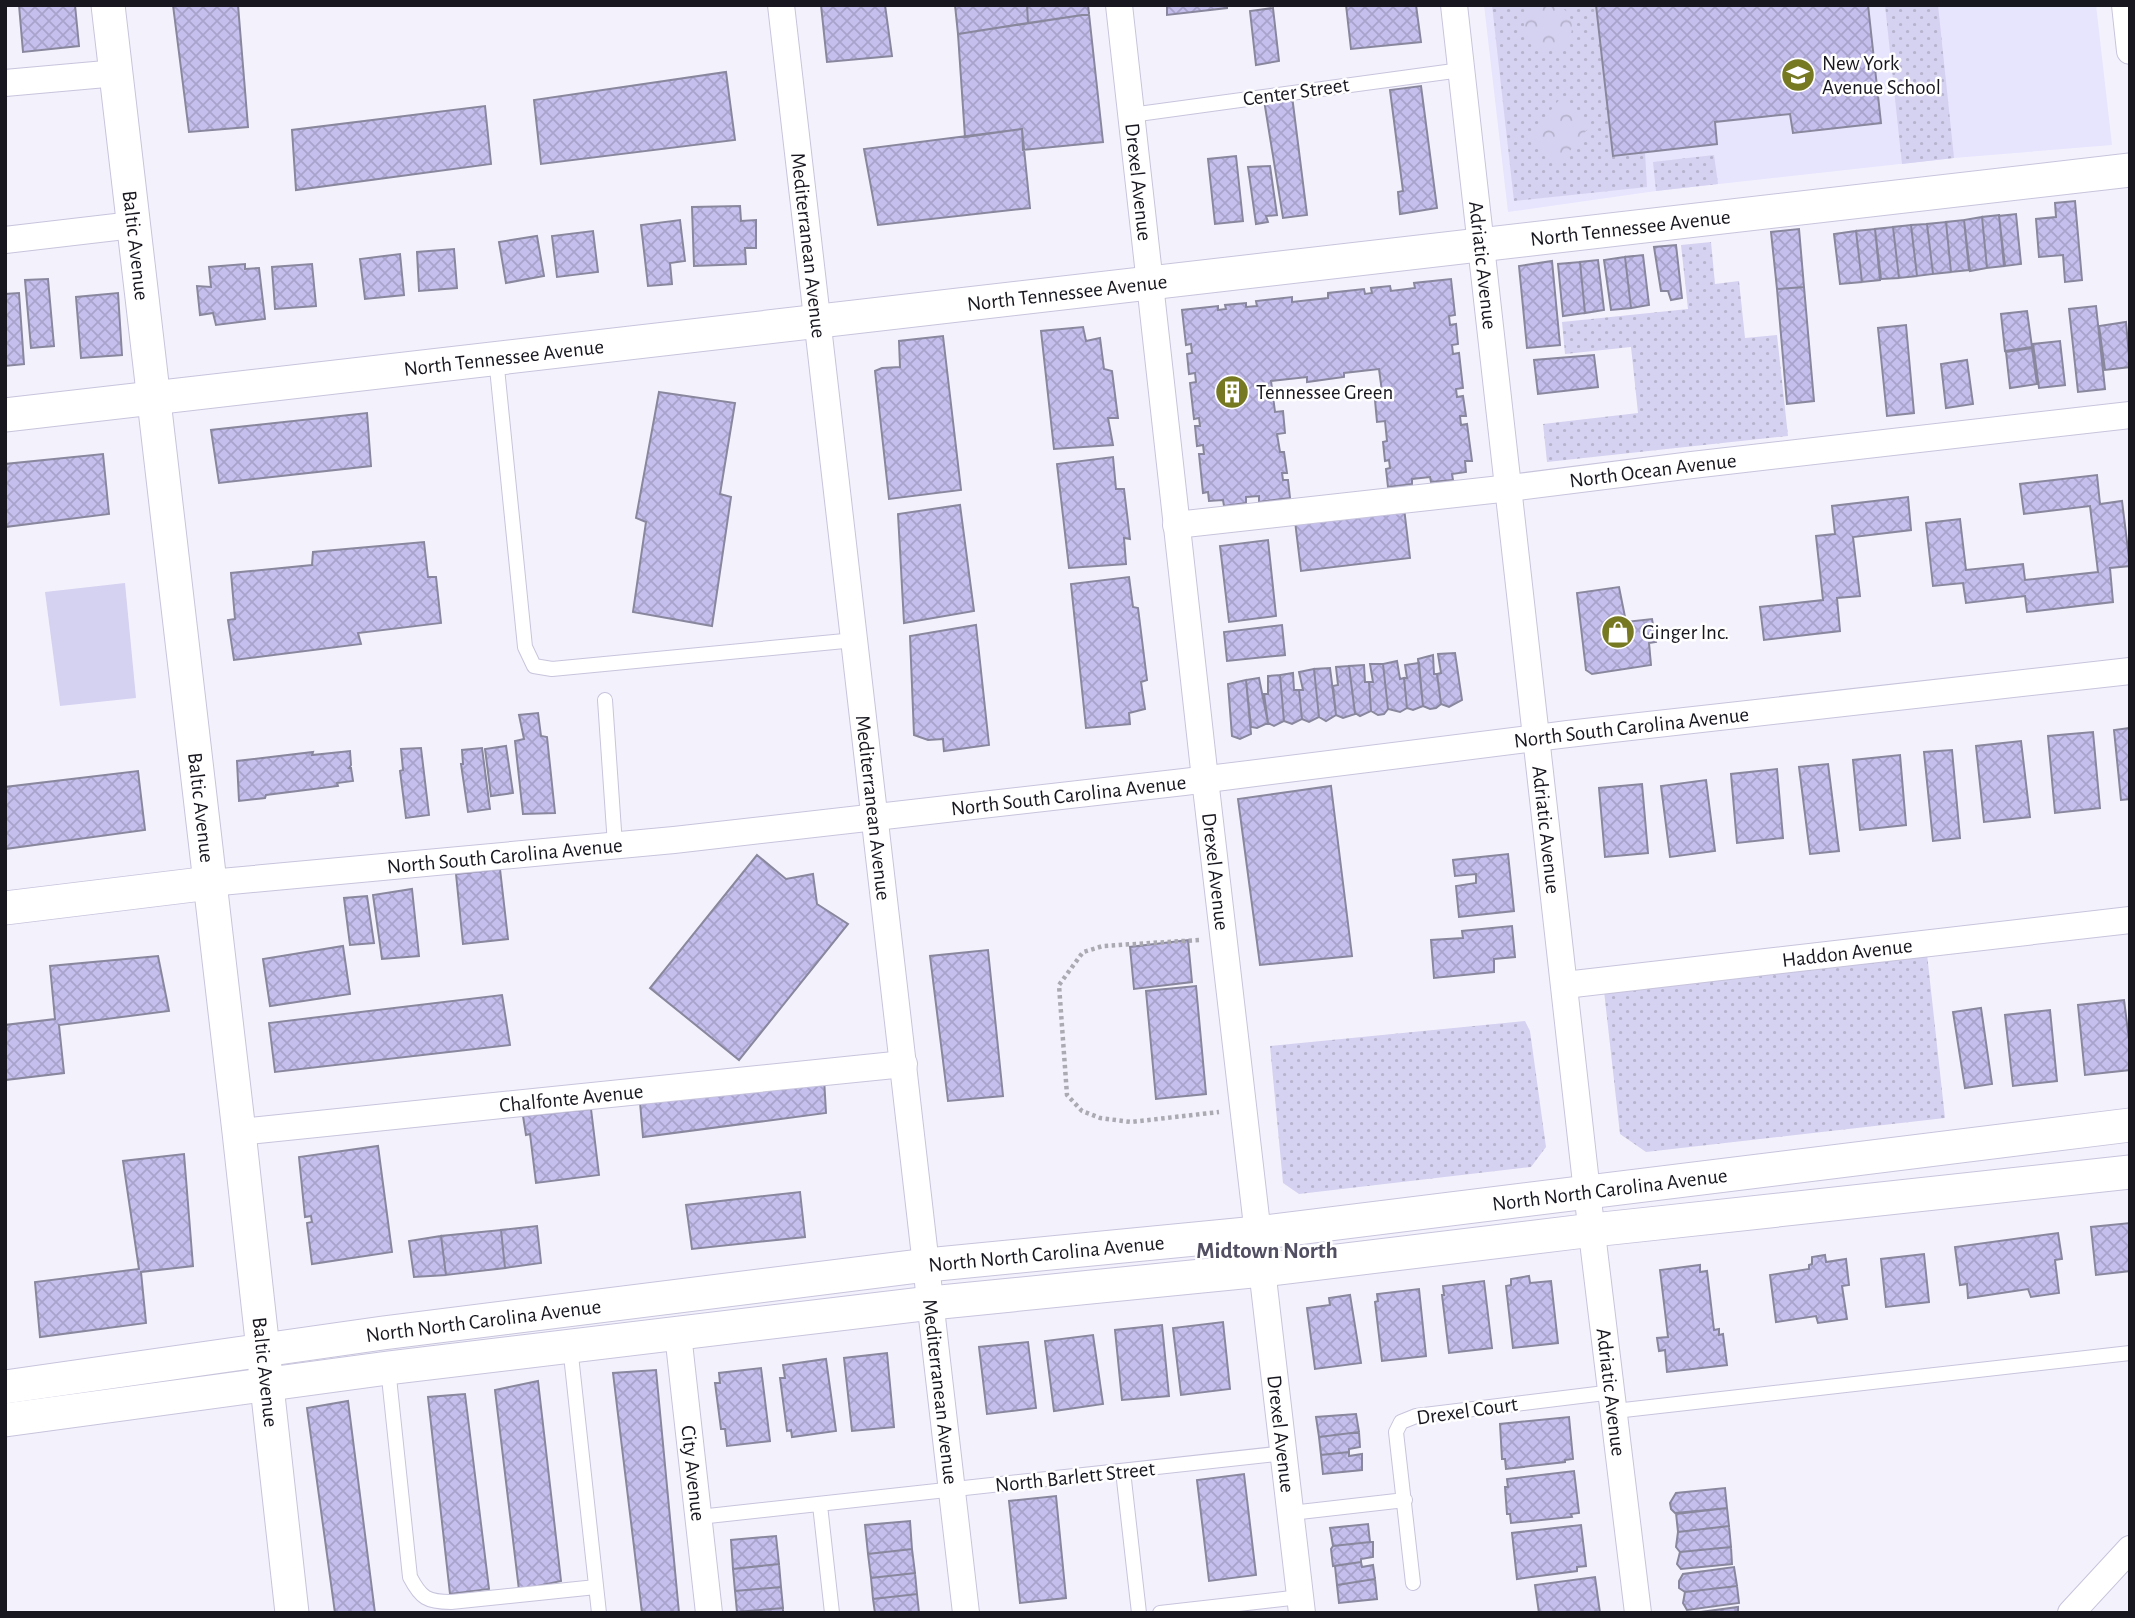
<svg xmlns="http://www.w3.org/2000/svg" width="2135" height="1618" font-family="'Alegreya Sans',sans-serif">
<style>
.built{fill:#e7e4fd}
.grass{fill:url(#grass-dots)}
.forest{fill:url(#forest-crowns)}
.garden{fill:#d5d1f0}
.building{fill:url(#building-cross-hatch);stroke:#89879d;stroke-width:2}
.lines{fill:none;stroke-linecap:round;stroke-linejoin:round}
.service-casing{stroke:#c7c4dc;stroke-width:16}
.minor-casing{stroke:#c7c4dc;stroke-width:28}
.tertiary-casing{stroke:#c7c4dc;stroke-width:35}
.path{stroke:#abaab3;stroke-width:4.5;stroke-dasharray:3.5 3.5;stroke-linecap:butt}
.service{stroke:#fff;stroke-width:14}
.minor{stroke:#fff;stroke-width:26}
.tertiary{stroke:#fff;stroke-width:33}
.labels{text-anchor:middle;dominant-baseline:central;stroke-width:5;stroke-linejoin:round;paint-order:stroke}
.poi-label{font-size:21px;fill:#18171f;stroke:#fff;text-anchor:start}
.street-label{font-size:21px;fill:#18171f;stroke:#fff}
.neighbourhood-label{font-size:23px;font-weight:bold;fill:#524f63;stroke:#fff}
</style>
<defs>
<pattern id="grass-dots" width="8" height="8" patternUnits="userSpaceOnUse" patternTransform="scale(1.75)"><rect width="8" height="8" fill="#d5d1f0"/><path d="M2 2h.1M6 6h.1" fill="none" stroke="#b6b3cd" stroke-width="1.8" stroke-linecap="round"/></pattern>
<pattern id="forest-crowns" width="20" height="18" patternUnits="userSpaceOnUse" patternTransform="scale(1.75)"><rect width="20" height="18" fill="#d5d1f0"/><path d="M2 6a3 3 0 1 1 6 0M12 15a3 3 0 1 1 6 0" fill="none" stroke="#b6b3cd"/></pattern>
<pattern id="building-cross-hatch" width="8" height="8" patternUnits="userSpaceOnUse" patternTransform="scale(1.75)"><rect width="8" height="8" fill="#c5bfed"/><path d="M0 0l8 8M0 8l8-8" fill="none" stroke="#a8a3cb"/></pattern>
</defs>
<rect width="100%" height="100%" fill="#f3f2fc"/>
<path class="built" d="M1484 5H2096L2112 145 1954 158 1656 191 1508 212Z"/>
<path class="grass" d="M1492 5H1596L1645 152 1647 187 1514 201Z
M1885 5H1938L1954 158 1902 164Z
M1714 155 1718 184 1656 191 1653 162Z
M1711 242 1715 284 1739 281 1745 338 1777 335 1788 436 1547 462 1543 424 1638 413 1631 347 1565 354 1562 322 1688 309 1681 245Z
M1927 954 1945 1118 1646 1152 1620 1134 1604 991Z
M1525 1021 1530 1031 1546 1147 1531 1167 1299 1194 1283 1183 1270 1046Z"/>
<path class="forest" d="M1524 27a24 24 0 1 1 48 0a24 24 0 1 1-48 0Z
M1559 100 1590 126 1560 163 1529 138Z"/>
<path class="garden" d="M125 583 136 698 60 706 45 592Z"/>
<path class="building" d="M19 5H75L79 46 23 52Z
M173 5H238L248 127 189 132Z
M821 5H885L892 56 827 62Z
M955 5H1027L1028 23 958 34Z
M1027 5H1088L1089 14 1028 23Z
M1167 5H1227V8L1167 15Z
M1346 5H1416L1421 42 1351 49Z
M1596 5H1868L1881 123 1793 133 1790 114 1715 122 1717 144 1613 156Z
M1273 8 1279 61 1256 65 1250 11Z
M1089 14 1103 142 1023 150 1022 129 965 137 958 34Z
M726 72 735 140 541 164 534 100Z
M1421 86 1437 208 1400 214 1398 192 1403 191 1390 90Z
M1292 96 1307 215 1283 218 1264 100Z
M485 106 491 164 296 190 292 130Z
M1022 129 1030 208 878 225 864 149Z
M1236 156 1243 221 1215 224 1208 159Z
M1270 166 1277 215 1266 216 1268 222 1256 224 1248 167Z
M2075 201 2082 280 2065 282 2063 255 2039 257 2036 219 2056 217 2055 203Z
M740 206 741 221 756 220V248H745L746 264 694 266 692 207Z
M2016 214 2021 264 2005 266 1999 216Z
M1999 215 2004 266 1987 268 1982 217Z
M1982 217 1987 268 1970 271 1964 220Z
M680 220 685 261 670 263 672 284 648 286 641 225Z
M1964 220 1969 270 1951 272 1946 222Z
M1946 222 1951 272 1933 274 1927 224Z
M1927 224 1933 274 1917 276 1911 225Z
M1911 225 1917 276 1899 278 1893 227Z
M1893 227 1899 278 1881 279 1875 229Z
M1799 229 1804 287 1777 289 1771 232Z
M1875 229 1880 280 1862 282 1856 231Z
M593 231 598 272 557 277 552 236Z
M1856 231 1862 282 1840 284 1834 234Z
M537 236 544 276 506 283 499 242Z
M1676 245 1682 298 1671 300 1668 291H1661L1654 247Z
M454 249 457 288 419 291 417 252Z
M400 254 404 295 365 299 360 259Z
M1643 255 1649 305 1631 308 1625 257Z
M1625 257 1631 308 1611 310 1604 260Z
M1598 260 1604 310 1585 313 1580 262Z
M1552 261 1560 345 1527 348 1519 266Z
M1580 262 1585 313 1563 316 1558 264Z
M245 264V269L259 268 265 319 216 325 213 313 200 315 197 286 211 287 209 267Z
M312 264 316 306 275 309 272 267Z
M48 279 54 346 31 348 25 280Z
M1451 279 1455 315 1449 316 1450 325 1456 324 1458 344 1452 345 1453 354 1459 353 1463 388 1456 389 1457 397 1463 396 1466 416H1460L1461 425 1467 424 1472 461H1465L1466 472 1452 474 1453 480 1431 482 1430 477 1412 479V484L1388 487 1386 469 1390 468 1389 460 1385 461 1383 442 1387 441 1385 421 1377 422 1375 400 1383 399 1379 369 1344 373V377L1307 382V377L1271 381 1275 412 1283 411 1285 433 1277 434 1280 452H1284L1287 473H1282L1283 480H1288L1290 498 1259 502V496L1246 497V503L1224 506 1223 500 1209 501 1208 492 1203 493 1199 454H1204L1203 445 1197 446 1195 426H1200L1199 418 1194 419 1190 383 1196 382 1195 373 1189 374 1187 354 1192 353 1191 344 1186 345 1182 310 1218 306V310L1226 309 1225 305 1246 303V307L1257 306 1256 301 1292 297V302L1328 298V293L1364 289 1365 294 1372 293 1371 288 1390 286 1391 291 1415 288 1414 283Z
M1804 287 1814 401 1787 404 1777 289Z
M19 293 24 364 5 366V294Z
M118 293 122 355 81 358 76 297Z
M2096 306 2105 389 2078 392 2069 309Z
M2027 311 2032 347 2005 351 2001 314Z
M2126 322 2130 367 2105 370 2099 326Z
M1906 325 1914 413 1887 416 1878 328Z
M1083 327 1086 341 1100 338 1104 369 1112 371 1118 418H1108L1113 445 1054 449 1041 331Z
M943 336 961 490 889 499 875 371 882 368 900 367 899 341Z
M2060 341 2065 385 2039 388 2033 344Z
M2032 348 2037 384 2010 388 2006 352Z
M1594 355 1598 387 1538 394 1534 360Z
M1967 360 1973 404 1946 408 1941 364Z
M659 392 735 403 720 494 731 497 712 626 633 612 646 522 636 518Z
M367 413 371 466 219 483 211 430Z
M103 454 109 514 5 527V464Z
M1113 457 1116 489H1124L1130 539 1124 538 1126 564 1069 568 1057 464Z
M2097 475 2100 504 2122 501 2130 566 2110 568 2113 602 2027 612 2025 596 1966 603 1963 583 1933 586 1926 523 1960 519 1966 570 2023 564 2025 580 2098 572 2090 506 2024 514 2020 484Z
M1908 497 1911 530 1853 537 1860 596 1837 598 1840 631 1764 640 1760 607 1823 600 1816 536 1835 534 1832 506Z
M960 505 974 611 904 623 898 514Z
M1404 508 1410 558 1301 571 1295 521Z
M1268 540 1276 616 1229 622 1220 546Z
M424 542 428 577H436L441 623 358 633 361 644 234 660 228 620 235 619 231 573 312 565 313 552Z
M1129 577 1133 607 1138 608 1147 680 1141 682 1145 709 1129 713 1130 724 1086 728 1071 584Z
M1619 587 1626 622 1652 619 1656 642 1649 643 1651 665 1592 674 1586 670 1577 593Z
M976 625 989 745 944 751 943 739 928 740 914 735 910 636Z
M1282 625 1285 655 1227 661 1224 632Z
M1455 653 1462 700 1449 707 1441 704 1437 674 1441 673 1438 654Z
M1433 655 1434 674H1437L1441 704 1436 708 1430 709 1423 706 1418 659Z
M1397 661 1400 679 1404 678 1407 708 1400 712 1388 709 1383 664Z
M1419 663 1423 706 1413 710 1407 708 1404 678H1407L1405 665Z
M1370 664H1383L1388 709 1384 714 1378 715 1371 711 1369 682H1373Z
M1364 665 1365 682H1369L1371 711 1360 716 1355 713 1349 666Z
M1349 666 1355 714 1343 718 1336 715 1333 686 1338 685 1336 667Z
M1330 668 1336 715 1326 721 1319 717 1314 669Z
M1314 669 1319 717 1309 722 1302 719 1299 690H1303L1299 672Z
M1293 673 1294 690H1299L1302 719 1292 724 1284 721 1280 675Z
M1280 675 1284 721 1274 726 1268 723 1264 694H1268V676Z
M1259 678 1268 723 1257 728 1251 727 1246 680Z
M1246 680 1251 734 1240 739 1232 736 1228 684Z
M538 713 541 736 547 737 555 813 523 814 515 741 524 739 519 715Z
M2130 728V799L2121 800 2114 730Z
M2093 732 2100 808 2055 813 2048 736Z
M2021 741 2030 817 1984 822 1976 746Z
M506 746 513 793 491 796 485 749Z
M421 748 429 815 406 818 400 771 403 770 401 749Z
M482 748 490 809 468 812 461 764H463L462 750Z
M1952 750 1960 838 1933 841 1924 752Z
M350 751 351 765 349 768H351L353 781 337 783 338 786 266 795 265 798 239 801 237 761 313 752 312 755Z
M1900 755 1906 825 1860 830 1853 760Z
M1828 764 1839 851 1810 854 1799 767Z
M1777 769 1783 838 1737 843 1731 774Z
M138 771 145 830 5 849V787Z
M1706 780 1715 851 1670 857 1661 786Z
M1642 784 1648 853 1605 857 1599 788Z
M1331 786 1352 956 1260 965 1238 799Z
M1508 854 1514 911 1459 917 1456 886 1476 883V874L1455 876 1453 860Z
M757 855 786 879 813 874 817 904 848 924 739 1060 650 988Z
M500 869 508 939 463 944 456 874Z
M412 889 419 956 382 959 373 895Z
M367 896 374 943 350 945 344 898Z
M1512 926 1515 957 1494 959V972L1434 978 1431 940 1463 938 1462 931Z
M1188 940 1192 982 1134 989 1130 947Z
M343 946 350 994 270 1006 263 959Z
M988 950 1003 1096 948 1101 930 956Z
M158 956 169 1011 59 1025 64 1073 5 1080V1025L55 1019 50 966Z
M1196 986 1206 1094 1156 1099 1146 991Z
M502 995 510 1045 275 1072 269 1023Z
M2124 1000 2130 1047V1070L2085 1075 2078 1005Z
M1981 1008 1992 1084 1965 1088 1953 1012Z
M2050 1010 2057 1081 2013 1086 2005 1015Z
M824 1078 826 1113 643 1137 640 1102Z
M591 1109 599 1175 536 1183 530 1134 526 1135 523 1116Z
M378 1146 392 1252 312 1264 307 1223 312 1222 311 1216 305 1217 299 1157Z
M184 1154 193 1266 141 1272 146 1323 40 1337 35 1282 139 1269 123 1161Z
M800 1192 805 1237 692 1249 686 1205Z
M2130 1223V1271L2096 1275 2091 1227Z
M537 1226 541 1263 505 1268 501 1230Z
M501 1230 505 1268 446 1275 441 1236Z
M2058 1233 2062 1259 2055 1260 2059 1293 2031 1297 2028 1289 1968 1298 1967 1284 1960 1285 1955 1247Z
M441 1236 446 1275 414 1277 409 1241Z
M1924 1254 1929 1302 1886 1307 1881 1259Z
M1825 1255 1826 1262 1846 1259 1849 1285 1842 1286 1847 1319 1818 1323 1816 1316 1776 1322 1770 1275 1809 1269V1265L1812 1264V1257Z
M1700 1265V1272L1707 1271 1714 1330 1719 1329V1335L1723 1334 1727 1365 1667 1372 1665 1350 1659 1351 1657 1338 1668 1337 1660 1270Z
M1529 1276 1530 1283 1551 1281 1558 1343 1513 1348 1506 1286 1511 1285V1279Z
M1484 1281 1492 1348 1449 1353 1442 1295H1444L1443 1286Z
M1419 1289 1426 1356 1382 1361 1375 1302 1378 1301 1377 1294Z
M1350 1295 1361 1363 1315 1369 1307 1308 1330 1305 1329 1298Z
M1223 1322 1230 1389 1181 1395 1173 1328Z
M1162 1325 1169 1396 1122 1400 1115 1330Z
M1093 1335 1103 1404 1054 1411 1045 1341Z
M1028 1342 1036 1408 987 1414 979 1347Z
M887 1353 894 1427 852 1431 844 1358Z
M826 1359 836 1431 792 1437 791 1430 787 1431 780 1378H785L783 1365Z
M761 1368 770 1441 727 1446 725 1429H721L715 1383H720L719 1373Z
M656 1370 679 1613H642L613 1373Z
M538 1381 561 1581 519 1590 495 1390Z
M465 1394 489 1589 450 1594 428 1397Z
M348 1401 375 1613H335L307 1408Z
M1356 1414 1359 1432 1319 1437 1316 1417Z
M1569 1417 1573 1459 1565 1460V1462L1506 1469 1505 1459H1502L1500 1424Z
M1359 1432 1360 1447 1349 1449V1452L1321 1455 1319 1437Z
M1349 1452V1456L1362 1454V1470L1323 1474 1321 1455Z
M1574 1471 1579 1513 1571 1514 1572 1517 1511 1523 1510 1514H1507L1505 1487H1508L1507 1479Z
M1244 1474 1256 1575 1209 1581 1197 1480Z
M1725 1488 1727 1508 1676 1514 1671 1509 1670 1503 1676 1493Z
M1056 1496 1066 1598 1020 1603 1009 1501Z
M1727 1508 1729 1526 1678 1532 1676 1513Z
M910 1521 912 1549 868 1554 865 1525Z
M1368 1524 1370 1542 1333 1546 1330 1528Z
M1581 1525 1586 1566 1577 1567V1571L1517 1579 1512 1533Z
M1729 1526 1731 1547 1680 1552 1676 1547 1678 1532Z
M776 1536 779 1564 733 1569 731 1540Z
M1370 1542H1373V1557L1361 1559V1562L1333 1566 1331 1549 1333 1546Z
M1731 1547 1732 1564 1681 1569 1677 1564 1680 1552Z
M912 1549 915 1573 871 1578 868 1554Z
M1361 1562 1362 1567 1373 1565 1375 1579 1337 1585 1335 1566Z
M779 1564 781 1587 735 1591 733 1569Z
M1734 1567 1737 1586 1685 1592 1679 1588V1581L1683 1574Z
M915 1573 917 1594 873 1599 871 1578Z
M1595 1577 1600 1613H1539L1535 1585Z
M1375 1579 1377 1599 1339 1603 1337 1585Z
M1737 1586 1739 1603 1687 1610 1683 1603 1685 1592Z
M781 1587 783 1608 737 1612 735 1591Z
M917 1594 919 1613H875L873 1599Z
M1738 1607V1613H1693Z
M783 1608V1613H737V1612Z"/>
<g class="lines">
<g class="service-casing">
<path id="service" d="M1131 115 1461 70
M496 358 525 647 534 666 552 669 855 640
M605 700 615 845
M570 1346 599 1613
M388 1368 410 1577C421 1598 427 1602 451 1602L596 1587
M1615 1411 2130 1353
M1123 1471 1139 1613
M820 1505 832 1613
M1291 1513 1405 1500
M699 1517 1285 1453
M1413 1583 1396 1432 1401 1422 1416 1416 1613 1392
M1160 1613 1300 1597"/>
</g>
<g class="minor-casing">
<g id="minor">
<path id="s1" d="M781 5 966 1613"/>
<path id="s2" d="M1119 5 1205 779 1302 1613"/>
<path id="s3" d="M1454 5 1587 1192 1638 1613"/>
<path d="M2125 5 2130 51"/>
<path d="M5 83 117 73"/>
<path d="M5 240 133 225"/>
<path id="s4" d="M1176 525 1510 488 1692 465 2130 415"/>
<path id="s5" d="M210 883 674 840 1184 782 1568 734 2130 671"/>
<path id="s6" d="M1565 985 2130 920"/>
<path id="s7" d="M239 1132 904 1064"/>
<path id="s8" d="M678 1334 709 1613"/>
<path d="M2071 1613 2130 1549"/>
</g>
</g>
<g class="tertiary-casing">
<g id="tertiary">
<path id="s9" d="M108 5 239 1132 292 1613"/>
<path id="s10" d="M5 415 2130 170"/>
<path d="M5 908 210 883"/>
<path id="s11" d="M5 1387 383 1333 927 1265 1257 1233 2130 1125"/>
<path d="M5 1420 388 1368 931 1303 1262 1270 1593 1230 2130 1172"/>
</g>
</g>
<path class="path" d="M1199 940 1103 946 1083 952 1059 985 1067 1095 1082 1111 1100 1118 1131 1122 1219 1112"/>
<use href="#service" class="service"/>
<use href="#minor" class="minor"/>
<use href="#tertiary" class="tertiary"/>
</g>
<defs>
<g id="school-disc" transform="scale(1.75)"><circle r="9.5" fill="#767921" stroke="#fff"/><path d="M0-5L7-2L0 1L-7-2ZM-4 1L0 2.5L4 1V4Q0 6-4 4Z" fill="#fff"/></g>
<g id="building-disc" transform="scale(1.75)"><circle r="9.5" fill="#767921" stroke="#fff"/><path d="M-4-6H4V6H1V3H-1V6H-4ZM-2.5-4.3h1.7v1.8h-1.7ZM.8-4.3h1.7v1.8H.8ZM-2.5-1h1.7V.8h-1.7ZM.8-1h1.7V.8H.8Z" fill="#fff"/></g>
<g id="shop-disc" transform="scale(1.75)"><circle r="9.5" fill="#767921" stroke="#fff"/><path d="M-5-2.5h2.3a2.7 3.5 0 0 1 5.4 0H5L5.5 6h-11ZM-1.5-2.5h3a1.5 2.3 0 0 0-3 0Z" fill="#fff"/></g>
</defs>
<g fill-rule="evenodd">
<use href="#school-disc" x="1798" y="75"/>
<use href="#building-disc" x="1232" y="392"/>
<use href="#shop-disc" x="1618" y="632"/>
</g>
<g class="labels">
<g class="poi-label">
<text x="1822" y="63">New York<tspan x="1822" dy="24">Avenue School</tspan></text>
<text x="1256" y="392">Tennessee Green</text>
<text x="1642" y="632">Ginger Inc.</text>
</g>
<g class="street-label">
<text transform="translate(1296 92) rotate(-8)">Center Street</text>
<text stroke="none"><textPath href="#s2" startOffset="178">Drexel Avenue</textPath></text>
<text stroke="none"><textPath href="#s10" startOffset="1636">North Tennessee Avenue</textPath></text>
<text stroke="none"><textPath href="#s9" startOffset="242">Baltic Avenue</textPath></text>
<text stroke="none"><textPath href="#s1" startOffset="242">Mediterranean Avenue</textPath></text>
<text stroke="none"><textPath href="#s3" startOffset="262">Adriatic Avenue</textPath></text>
<text stroke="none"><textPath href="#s10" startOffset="1069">North Tennessee Avenue</textPath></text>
<text stroke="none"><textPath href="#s10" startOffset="502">North Tennessee Avenue</textPath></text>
<text stroke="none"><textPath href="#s4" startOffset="480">North Ocean Avenue</textPath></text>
<text stroke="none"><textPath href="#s5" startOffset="1430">North South Carolina Avenue</textPath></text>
<text stroke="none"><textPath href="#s5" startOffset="863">North South Carolina Avenue</textPath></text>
<text stroke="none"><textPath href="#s9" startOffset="808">Baltic Avenue</textPath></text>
<text stroke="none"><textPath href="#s1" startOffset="808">Mediterranean Avenue</textPath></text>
<text stroke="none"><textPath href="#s3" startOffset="830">Adriatic Avenue</textPath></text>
<text stroke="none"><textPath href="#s5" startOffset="296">North South Carolina Avenue</textPath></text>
<text stroke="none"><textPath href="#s2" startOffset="872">Drexel Avenue</textPath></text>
<text stroke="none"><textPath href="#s6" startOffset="284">Haddon Avenue</textPath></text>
<text stroke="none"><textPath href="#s7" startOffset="334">Chalfonte Avenue</textPath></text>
<text stroke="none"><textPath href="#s11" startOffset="1617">North North Carolina Avenue</textPath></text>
<text stroke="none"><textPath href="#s11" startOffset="1050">North North Carolina Avenue</textPath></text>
<text stroke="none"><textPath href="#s11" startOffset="483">North North Carolina Avenue</textPath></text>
<text stroke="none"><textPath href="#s9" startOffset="1376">Baltic Avenue</textPath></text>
<text stroke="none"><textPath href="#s1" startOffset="1396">Mediterranean Avenue</textPath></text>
<text stroke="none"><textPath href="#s3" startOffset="1396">Adriatic Avenue</textPath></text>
<text transform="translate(1467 1411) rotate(-8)">Drexel Court</text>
<text stroke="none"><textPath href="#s2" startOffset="1438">Drexel Avenue</textPath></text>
<text stroke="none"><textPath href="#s8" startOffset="140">City Avenue</textPath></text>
<text transform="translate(1075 1477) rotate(-6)">North Barlett Street</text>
</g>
<g class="neighbourhood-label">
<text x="1267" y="1251">Midtown North</text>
</g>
</g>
<rect width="2135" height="1618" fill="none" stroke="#18171f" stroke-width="14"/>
</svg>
